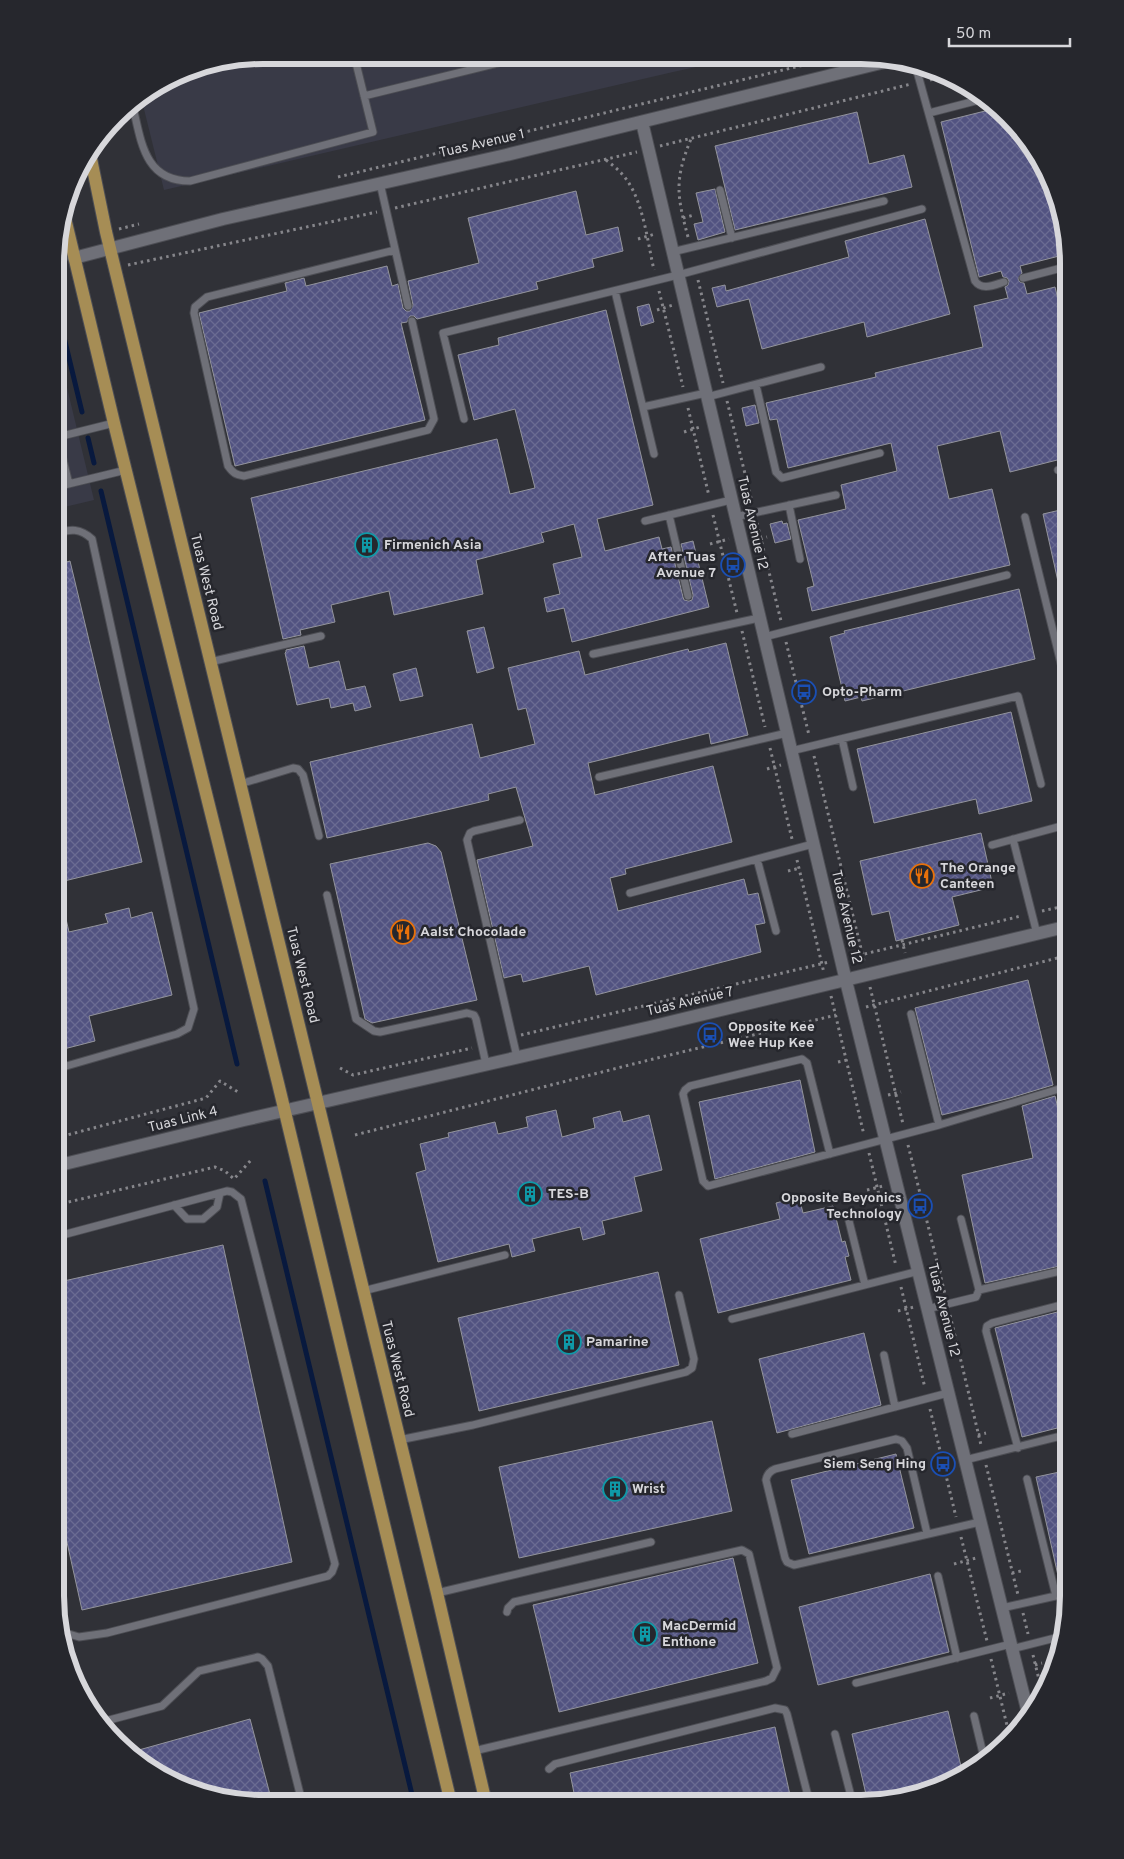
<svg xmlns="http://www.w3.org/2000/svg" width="1124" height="1859" font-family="Overpass,sans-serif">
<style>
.built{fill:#393a47}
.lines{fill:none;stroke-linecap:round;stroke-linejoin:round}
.stream{stroke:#08193e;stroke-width:5}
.building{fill:url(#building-cross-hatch);stroke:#93949c}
.lane-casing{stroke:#4d4e54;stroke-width:9}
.street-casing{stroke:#4d4e54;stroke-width:14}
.primary-casing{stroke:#4d4e54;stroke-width:14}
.path{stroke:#86868b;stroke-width:3;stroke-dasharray:2.5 4;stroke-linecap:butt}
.lane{stroke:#6f7078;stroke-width:7}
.street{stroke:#6f7078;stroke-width:12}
.primary{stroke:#a68d55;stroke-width:12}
.labels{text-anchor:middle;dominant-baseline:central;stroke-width:5;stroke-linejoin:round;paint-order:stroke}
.street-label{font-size:14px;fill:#d7d7db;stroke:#26272d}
.poi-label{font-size:14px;font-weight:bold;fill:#d7d7db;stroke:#26272d;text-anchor:start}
.rim{fill:none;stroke:#d7d7db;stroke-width:6}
</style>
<defs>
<pattern id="building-cross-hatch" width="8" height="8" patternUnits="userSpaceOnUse" patternTransform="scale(1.25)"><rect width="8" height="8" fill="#525381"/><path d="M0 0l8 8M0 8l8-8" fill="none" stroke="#6a6b92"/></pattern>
</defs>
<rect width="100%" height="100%" fill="#303137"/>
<path class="built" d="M263 55 747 56 673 72 164 190 141 97 184 71Z
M57 346 94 500 56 509Z"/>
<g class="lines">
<path class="stream" d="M57 308 82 412
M88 438 94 463
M101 491 237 1064
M265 1181 414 1803"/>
</g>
<path class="building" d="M997 108 1026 137 1053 184 1067 254 1020 266 1022 273 1018 279 1020 282 1024 283 1027 294 1055 287 1063 320 1069 318V457L1010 472 1000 431 937 446 949 499 992 489 1010 565 812 611 807 588 814 586 798 520 846 509 841 485 897 471 891 443 788 468 777 419 770 420 766 403 876 377 875 373 983 347 974 306 1008 298 1005 287 1008 285 1009 281 1007 278 1003 277 1001 271 979 277 941 122Z
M857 112 869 164 904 155 912 187 735 230 715 146Z
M715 189 725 232 698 240 694 224 703 222 696 193Z
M576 191 586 235 618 227 623 251 592 259 594 267 536 282 538 289 417 319 414 316H410L407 322 401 323 425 420 235 466 199 313 287 291 285 283 304 278 306 286 387 266 392 286 398 284 403 308 406 311H410L413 305 408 281 479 263 468 218Z
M925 219 950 314 867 337 864 322 762 349 749 299 717 307 712 288 725 285 726 291 849 257 845 241Z
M649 304 654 322 641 326 637 307Z
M606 310 653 505 597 519 605 551 659 537 662 549 671 547 683 597 684 600 689 601 692 600 693 595 681 544 693 541 709 607 572 642 564 608 547 612 544 598 560 594 553 564 582 557 574 524 541 533 544 542 476 560 483 594 394 615 389 591 331 605 335 622 300 630 301 635 283 639 251 498 497 439 510 494 535 488 515 409 474 420 458 355 499 345 498 338Z
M755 405 759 423 746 426 742 408Z
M1069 508V604H1063L1043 514Z
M782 521 783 524 787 523 791 539 775 543 770 524Z
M70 561 142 862 56 883V565Z
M1019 589 1035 659 862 701 861 697 845 701 830 637 845 633 844 631Z
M484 627 494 668 477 673 467 631Z
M726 643 748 735 711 744 709 733 588 763 595 795 713 766 732 842 625 869 626 874 610 878 618 911 744 879 748 895 758 893 765 923 755 925 761 952 596 995 589 966 523 982 521 974 504 978 477 860 533 846 516 787 488 794 489 800 327 838 310 762 472 724 480 758 535 744 526 708 518 710 508 668 579 651 585 675 688 649 689 652Z
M304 646 309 668 339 661 346 690 365 686 371 707 355 711 353 703 331 708 329 698 297 705 285 653 286 652V650Z
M416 668 423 696 400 701 393 674Z
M1011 712 1032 801 979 814 976 799 874 823 857 749Z
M981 833 993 887 952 897 959 925 896 941 889 911 872 915 860 861Z
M428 843 436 846 441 852 477 1000 372 1023 365 1019 330 864Z
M61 897 69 932 108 923 105 914 129 908 131 918 152 912 172 995 89 1016 95 1041 56 1051V898Z
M1028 980 1053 1085 1010 1098 942 1115 915 1008Z
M800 1080 815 1152 715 1179 699 1102Z
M1055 1096 1069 1155V1264L985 1283 962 1175 1033 1158 1022 1106Z
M556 1110 562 1137 595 1128 593 1118 620 1111 623 1122 649 1115 662 1170 634 1177 642 1211 602 1221 605 1234 583 1240 580 1227 532 1239 535 1251 512 1257 509 1244 438 1262 416 1173 426 1170 420 1144 449 1137 448 1133 495 1122 498 1134 528 1127 526 1117Z
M799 1197 803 1213 833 1206 842 1242 845 1241 849 1256 845 1257 851 1280 718 1313 700 1239 780 1219 776 1203Z
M223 1245 292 1562 82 1610 55 1488V1283Z
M658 1272 679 1365 479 1411 458 1318Z
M1069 1309V1425L1022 1437 995 1328Z
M864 1333 881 1405 777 1433 759 1359Z
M712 1421 732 1511 519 1558 499 1467Z
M896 1454 914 1528 809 1554 791 1480Z
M1069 1470V1588L1061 1589 1036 1477Z
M733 1558 758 1663 559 1712 533 1605Z
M930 1574 949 1652 818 1685 799 1607Z
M948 1711 963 1775 940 1788 868 1803 852 1734Z
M250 1719 272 1802H236L184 1788 137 1761 128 1753Z
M775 1727 792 1804 576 1803 570 1773Z"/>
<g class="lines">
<g class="lane-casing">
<path id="lane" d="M915 64 975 281C982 291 994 285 1004 282
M364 96 527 56
M132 103C141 139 143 181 190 181L373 132 354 55
M929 113 987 98
M380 183 408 306
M720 190 732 238
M395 250 207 297 195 307 194 313 228 466C233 473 236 475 244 476L428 430 434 419 412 321
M672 252 884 201
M1023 278 1069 266
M615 291 654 454
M756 385 776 472 782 478 880 453
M707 397 821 367
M643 407 706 393
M464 419 443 333 678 275 922 209
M56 431 69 484
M58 437 114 423
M1058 470 1069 468
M56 487 126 470
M789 505 800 559
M669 515 688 596
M735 517 836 495
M1025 517 1069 696
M645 521 731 500
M764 637 1007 575
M593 654 759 618
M210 662 321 636
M842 739 853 787
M791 751 1018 696 1041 784
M599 777 787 733
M240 784 293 768 298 769 303 775 319 836
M1013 839 1037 934
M992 845 1069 824
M757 859 776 931
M630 893 813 844
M327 895 356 1019 374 1031 380 1032 467 1013 474 1015 476 1019 486 1064
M911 1014 939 1125
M1069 1043 1063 1023 1067 1012 1069 1011
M517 1057 467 840 470 833 474 831 520 820
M56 1069 177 1034 188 1028 194 1009 92 539C80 528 71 529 56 533
M830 1154 807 1063 802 1059 690 1086 685 1090 683 1094 703 1181 708 1186 939 1125 1069 1086
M174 1205 187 1219H203L217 1207 220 1193
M849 1221 865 1285
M55 1237 227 1191 232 1192 241 1199 335 1564 332 1572 328 1576 107 1633 79 1637 62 1632
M979 1290 1069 1269
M363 1291 505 1255
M927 1309 972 1298 976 1297 979 1290 961 1219
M732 1319 919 1271
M884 1355 895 1407
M792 1434 948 1393
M399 1440 473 1425 686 1372 692 1368 694 1359 679 1295
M1018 1448 986 1331 987 1326 992 1323 1069 1303
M965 1460 1069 1434
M1027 1479 1056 1596
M927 1533 907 1448 902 1441 896 1439 775 1469C770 1471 767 1474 766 1480L785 1558 787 1562 794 1565 980 1522
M938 1576 957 1658
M437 1593 651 1542
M1002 1608 1069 1593
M1012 1649 1063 1636
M856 1683 1011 1644
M974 1716 985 1762
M98 1723 162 1706 199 1671 258 1657 262 1659 268 1666 302 1802
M835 1734 853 1804
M474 1751 766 1681 772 1678 777 1668 749 1554 742 1550 514 1602 508 1608 507 1612
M549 1769 555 1764 775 1708 785 1710 787 1714 810 1804"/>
</g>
<g class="street-casing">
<path id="street" d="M642 122 846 981 1029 1717
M74 258 223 219 506 155 897 59
M56 1166 244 1120 650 1027 1069 926"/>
</g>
<g class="primary-casing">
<path id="primary" d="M90 154 106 232 437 1593 486 1803
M64 214 114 423 278 1083 451 1803"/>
</g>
<path class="path" d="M945 73 947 82
M930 80 948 75
M660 146 911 84
M606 160C615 167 624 174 630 185 644 208 648 244 654 270
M338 177 837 57
M395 208 637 152
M683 218 694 215
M119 229 139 224
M688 237C677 196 674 180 691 139
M638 239 655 234
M128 265 377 212
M698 280 723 383
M659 291 683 387
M657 310 673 305
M727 401 752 502
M688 408 709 496
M684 432 700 427
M713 515 737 613
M757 523 781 621
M754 541 767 537
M710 544 729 539
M742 631 765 727
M786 642 809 735
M770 748 792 839
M814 756 864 961
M767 769 781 765
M797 860 824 973
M788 871 800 868
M1066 895 1069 905
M1042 911 1069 905
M902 940 905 953
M852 957 1021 916
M870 987 903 1124
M831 996 864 1135
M866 1007 1069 955
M521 1035 829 962
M838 1062 847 1060
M340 1068 353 1075 472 1048
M888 1095 901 1092
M355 1135 649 1060 836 1015
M56 1138 206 1098 220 1081 238 1092
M908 1145 945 1294
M869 1153 896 1266
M867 1190 883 1186
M56 1205 215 1167 225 1171 234 1179 252 1159
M933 1273 944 1270
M901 1287 925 1388
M898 1311 914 1307
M950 1315 981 1445
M930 1409 956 1517
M978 1435 986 1433
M986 1465 1018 1595
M961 1537 987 1641
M954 1564 976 1558
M1012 1573 1021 1571
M1023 1613 1028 1634
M1033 1655 1042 1692
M991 1659 1010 1738
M1035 1665 1042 1663
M990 1698 1009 1693"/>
<use href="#lane" class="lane"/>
<use href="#street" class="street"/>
<use href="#primary" class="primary"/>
</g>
<defs>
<g id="building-ring" transform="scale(1.25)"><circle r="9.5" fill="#26272d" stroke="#0f9aa8" stroke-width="1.5"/><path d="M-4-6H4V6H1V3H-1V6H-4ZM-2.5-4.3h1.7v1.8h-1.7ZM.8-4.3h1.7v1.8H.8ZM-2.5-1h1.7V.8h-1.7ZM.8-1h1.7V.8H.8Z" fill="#0f9aa8"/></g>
<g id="bus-ring" transform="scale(1.25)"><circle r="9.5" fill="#26272d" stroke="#1a4fb4" stroke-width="1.5"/><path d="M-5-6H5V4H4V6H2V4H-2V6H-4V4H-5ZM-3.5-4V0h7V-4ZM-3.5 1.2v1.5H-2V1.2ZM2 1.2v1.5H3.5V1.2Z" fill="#1a4fb4"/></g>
<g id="restaurant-ring" transform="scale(1.25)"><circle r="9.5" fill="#26272d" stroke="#e8710a" stroke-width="1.5"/><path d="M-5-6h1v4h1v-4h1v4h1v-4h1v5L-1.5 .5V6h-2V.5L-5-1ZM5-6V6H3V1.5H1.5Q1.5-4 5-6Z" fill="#e8710a"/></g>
</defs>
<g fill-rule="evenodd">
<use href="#building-ring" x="367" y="545"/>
<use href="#bus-ring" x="733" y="565"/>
<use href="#bus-ring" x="804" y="692"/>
<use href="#restaurant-ring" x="922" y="876"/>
<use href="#restaurant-ring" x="403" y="932"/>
<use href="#bus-ring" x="710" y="1035"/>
<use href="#building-ring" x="530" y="1194"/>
<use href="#bus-ring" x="920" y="1206"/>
<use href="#building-ring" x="569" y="1342"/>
<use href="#bus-ring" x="943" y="1464"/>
<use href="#building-ring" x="615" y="1489"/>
<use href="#building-ring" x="645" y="1634"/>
</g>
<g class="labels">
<g class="street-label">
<text transform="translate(482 144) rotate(-13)">Tuas Avenue 1</text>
<text transform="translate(752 523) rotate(77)">Tuas Avenue 12</text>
<text transform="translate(206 582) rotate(76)">Tuas West Road</text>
<text transform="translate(846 917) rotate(77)">Tuas Avenue 12</text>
<text transform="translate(302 975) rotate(76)">Tuas West Road</text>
<text transform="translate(690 1002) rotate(-13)">Tuas Avenue 7</text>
<text transform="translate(183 1120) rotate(-14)">Tuas Link 4</text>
<text transform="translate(943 1310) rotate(76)">Tuas Avenue 12</text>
<text transform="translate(397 1369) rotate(76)">Tuas West Road</text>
</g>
<g class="poi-label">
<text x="384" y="545">Firmenich Asia</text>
<text x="716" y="557" text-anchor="end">After Tuas<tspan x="716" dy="16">Avenue 7</tspan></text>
<text x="822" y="692">Opto-Pharm</text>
<text x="940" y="868">The Orange<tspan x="940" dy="16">Canteen</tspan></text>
<text x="420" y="932">Aalst Chocolade</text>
<text x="728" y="1027">Opposite Kee<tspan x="728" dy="16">Wee Hup Kee</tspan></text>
<text x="548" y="1194">TES-B</text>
<text x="902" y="1198" text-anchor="end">Opposite Beyonics<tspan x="902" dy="16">Technology</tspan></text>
<text x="586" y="1342">Pamarine</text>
<text x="926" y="1464" text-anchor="end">Siem Seng Hing</text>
<text x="632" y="1489">Wrist</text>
<text x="662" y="1626">MacDermid<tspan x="662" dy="16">Enthone</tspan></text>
</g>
</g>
<path d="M0 0H1124V1859H0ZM263 64H861A199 199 0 0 1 1060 263V1596A199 199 0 0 1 861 1795H263A199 199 0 0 1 64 1596V263A199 199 0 0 1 263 64Z" fill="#26272d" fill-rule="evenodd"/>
<path class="rim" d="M263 64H861A199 199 0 0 1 1060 263V1596A199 199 0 0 1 861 1795H263A199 199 0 0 1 64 1596V263A199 199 0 0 1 263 64Z"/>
<path d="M949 38v8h121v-8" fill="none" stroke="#d7d7db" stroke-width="2.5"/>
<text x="956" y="38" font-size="15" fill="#d7d7db" stroke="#26272d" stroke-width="4" paint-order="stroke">50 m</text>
</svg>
